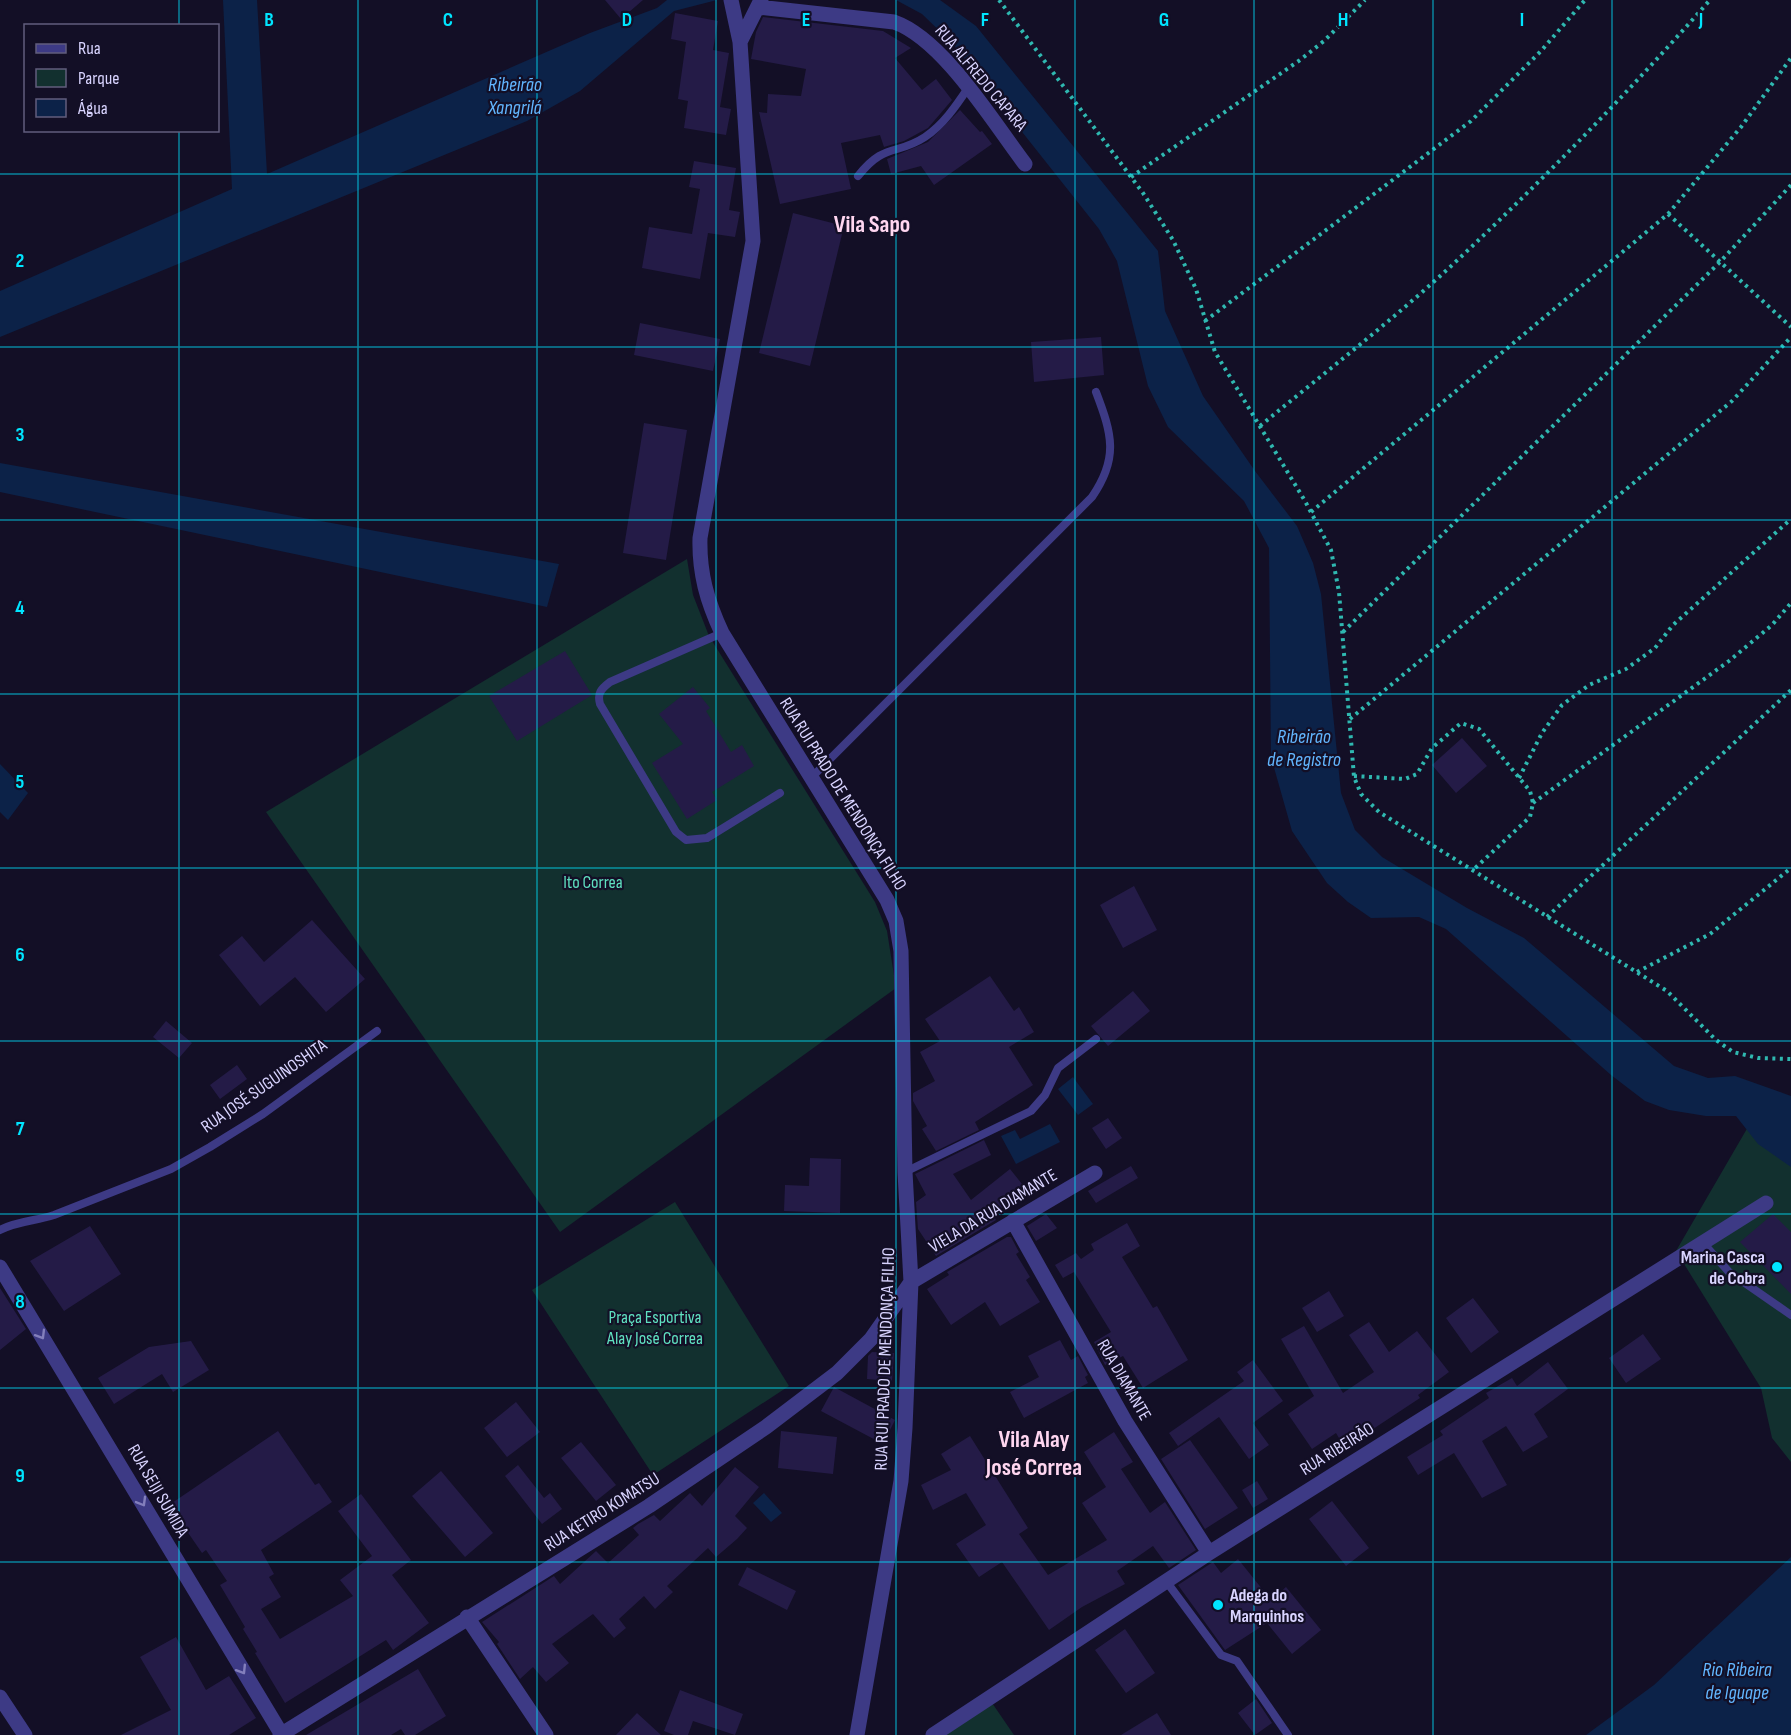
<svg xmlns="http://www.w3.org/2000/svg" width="1791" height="1735" font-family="'Sofia Sans Condensed',sans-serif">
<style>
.park{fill:#12302f}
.water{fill:#0c2248}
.building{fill:#241b47}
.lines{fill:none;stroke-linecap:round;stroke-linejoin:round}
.path{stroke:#2fb8b0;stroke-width:4;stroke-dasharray:3 4.5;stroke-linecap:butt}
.lane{stroke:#3d3a85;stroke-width:8}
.street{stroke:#3d3a85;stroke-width:15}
.oneway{stroke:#837fbc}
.grid{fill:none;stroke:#00e5ff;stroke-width:1.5;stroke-opacity:0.55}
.poi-dot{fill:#00e5ff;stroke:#130f26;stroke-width:2}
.labels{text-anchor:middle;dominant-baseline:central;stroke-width:4.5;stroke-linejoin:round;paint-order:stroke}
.street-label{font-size:18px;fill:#d9d4ff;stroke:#130f26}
.park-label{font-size:18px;fill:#5fe0c0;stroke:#130f26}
.poi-label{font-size:18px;font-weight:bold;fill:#d9d4ff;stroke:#130f26;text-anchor:end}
.water-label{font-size:20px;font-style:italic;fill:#62b6ff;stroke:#130f26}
.district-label{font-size:24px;font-weight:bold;fill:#ffd6f0;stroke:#130f26}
.grid-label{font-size:20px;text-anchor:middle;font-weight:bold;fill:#00e5ff;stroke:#130f26;stroke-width:4.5;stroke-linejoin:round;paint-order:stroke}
</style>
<rect width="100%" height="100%" fill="#130f26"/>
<path class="park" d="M687 559 693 595 709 636 875 902 887 931 896 988 560 1232 266 812Z
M1759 1108 1791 1126V1462L1772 1438 1761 1388 1676 1251Z
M675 1202 789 1386 653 1475 532 1290Z
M990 1700 1014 1735H937Z"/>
<path class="water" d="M223 0H257L267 174 590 33 657 8 667 0H717L674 11 580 91 527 121 0 337V291L232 189Z
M896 0H940L976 26 1158 251 1165 311 1203 396 1255 471 1297 526 1313 563 1321 594 1341 793 1355 830 1382 857 1467 908 1524 938 1674 1066 1708 1078 1735 1076 1791 1096V1167L1758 1144 1736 1116H1706L1669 1110 1645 1101 1611 1075 1446 929 1419 917 1371 918 1348 902 1327 883 1292 831 1271 757 1269 548 1244 501 1168 427 1148 386 1117 261 1099 229 951 42 922 14Z
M0 463 559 564 547 607 0 492Z
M0 764 28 793 8 820 0 812Z
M1073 1077 1093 1104 1078 1115 1058 1089Z
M1050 1124 1060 1142 1016 1164 1001 1136 1015 1130 1020 1139Z
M764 1493 782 1513 771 1522 753 1503Z
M1791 1557V1735H1586L1654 1685Z"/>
<path class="building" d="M605 0H643L621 19Z
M675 13 718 21 713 50 729 53 720 107 731 109 726 135 684 128 688 101 678 99 686 42 671 39Z
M763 17 883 31 911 48 895 58 922 90 936 79 952 100 928 128 904 141 884 147 880 135 841 143 851 189 780 204 759 112 767 113 768 94 801 96 806 69 751 59 756 32Z
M960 110 980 132 982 131 992 144 934 185 921 166 891 174 887 159 928 142Z
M694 161 736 168 729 210 740 212 735 237 708 233 700 279 642 268 649 227 692 234 700 189 689 187Z
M793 213 844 226 810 366 759 353Z
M640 323 720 339 713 371 634 355Z
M1101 337 1104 375 1034 382 1031 342Z
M644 423 687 430 666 560 623 553Z
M565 651 592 695 517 741 489 696Z
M693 687 710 708 706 711 731 752 742 745 754 766 712 792 717 800 687 819 652 763 683 744 659 714Z
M1462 738 1487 766 1456 793 1432 765Z
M1134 886 1157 930 1123 948 1100 905Z
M312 920 365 979 326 1012 295 977 260 1006 219 955 242 936 264 962Z
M990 976 1014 1011 1019 1007 1034 1032 1009 1047 1033 1085 975 1122 979 1130 936 1151 922 1129 927 1126 913 1101V1093L935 1081 920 1052 940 1041 925 1019Z
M1133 991 1150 1011 1108 1046 1091 1026Z
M166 1021 192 1043 179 1058 153 1037Z
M237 1065 247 1079 220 1099 210 1085Z
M1108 1118 1122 1138 1106 1149 1092 1128Z
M984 1140 991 1155 953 1174 971 1200 1010 1169 1026 1189 993 1215 996 1220 936 1256 918 1229 916 1202 926 1195 915 1174Z
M810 1158 841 1159 840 1213 784 1211 785 1185 809 1186Z
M1131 1166 1138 1178 1096 1203 1088 1191Z
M1046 1214 1057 1228 1036 1241 1027 1226Z
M1773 1214 1791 1232V1294L1740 1242Z
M1127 1223 1140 1246 1122 1257 1153 1308 1157 1306 1188 1360 1143 1388 1123 1356 1105 1365 1094 1342 1111 1332 1074 1272 1063 1278 1055 1265 1076 1253 1081 1259 1094 1250 1091 1244Z
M90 1226 121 1274 64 1311 30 1261Z
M1007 1237H1011L1019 1252 1016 1254 1030 1277 1026 1280 1040 1302 1000 1326 985 1302 951 1325 927 1289 949 1275 947 1272Z
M0 1288 26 1329 0 1350Z
M1329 1291 1344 1316 1317 1332 1302 1308Z
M1473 1298 1499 1332 1471 1353 1446 1318Z
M1369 1322 1389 1352 1417 1331 1449 1372 1418 1395 1420 1398 1367 1433 1369 1437 1346 1450 1336 1433 1312 1449 1288 1414 1314 1396 1281 1339 1304 1326 1343 1393 1374 1372 1349 1335Z
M1643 1334 1661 1359 1626 1383 1609 1358Z
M1060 1340 1071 1360 1078 1356 1088 1375 1085 1377 1088 1383 1024 1418 1010 1392 1039 1377 1028 1356Z
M191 1341 209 1370 173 1392 162 1374 114 1404 98 1378 149 1347Z
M872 1352 894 1353 892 1381 867 1379 868 1356Z
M1253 1360 1283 1401 1253 1423 1269 1445 1249 1459 1219 1417 1178 1446 1169 1433 1244 1381 1237 1372Z
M1548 1362 1568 1389 1534 1414 1548 1437 1523 1452 1506 1426 1482 1441 1507 1485 1482 1498 1454 1453 1418 1475 1407 1457 1443 1435 1440 1431 1489 1398 1486 1393 1512 1378 1517 1386Z
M834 1387 895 1420 883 1444 821 1411Z
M516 1402 540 1432 507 1457 484 1428Z
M278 1431 315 1485 319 1483 332 1502 261 1550 274 1574 269 1577 281 1597 261 1609 280 1639 353 1596 340 1580 372 1556 338 1511 361 1494 411 1560 392 1575 429 1623 393 1650 386 1640 285 1703 255 1653 257 1652 243 1629 245 1627 220 1585 227 1581 206 1550 202 1553 169 1505Z
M781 1431 837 1437 833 1474 778 1468Z
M1114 1432 1133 1462 1121 1469 1150 1513 1165 1502 1196 1550 1169 1568 1153 1546 1117 1571 1125 1584 1082 1607 1049 1630 1002 1562 979 1577 956 1544 986 1525 966 1493 933 1510 921 1485 951 1470 941 1454 970 1436 1028 1528 1019 1534 1048 1575 1107 1540 1082 1503 1106 1487 1084 1452Z
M1190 1440 1238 1508 1205 1529 1161 1459Z
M581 1442 616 1485 596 1501 561 1458Z
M518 1465 544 1498 550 1493 562 1509 542 1524 505 1476Z
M735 1467 759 1487 735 1516 747 1528 737 1539 716 1557 708 1548 667 1586 673 1592 655 1609 644 1596 619 1619 626 1628 614 1638 593 1614 552 1644 569 1663 546 1682 533 1667 520 1679 497 1644 499 1642 482 1622 554 1576 560 1584 596 1551 608 1563 639 1535 633 1528 638 1524 654 1515 660 1521 690 1493 702 1506Z
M441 1471 493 1533 465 1557 412 1496Z
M1257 1481 1268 1499 1253 1508 1242 1490Z
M1332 1501 1369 1548 1346 1566 1309 1519Z
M1238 1559 1271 1600 1286 1587 1321 1630 1292 1654 1267 1623 1225 1650 1178 1585 1213 1562 1221 1573Z
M747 1567 796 1591 787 1610 738 1585Z
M1125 1629 1155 1673 1126 1693 1095 1650Z
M176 1637 206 1690 229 1676 256 1718 229 1735H121L171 1710 140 1657Z
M418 1669 446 1716 415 1735H405L401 1729 391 1735H306Z
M680 1690 743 1714 735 1735 693 1721 688 1735H674L664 1731Z
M1256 1699 1272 1723 1255 1735 1238 1713Z
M637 1713 661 1735H616Z
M1157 1713 1171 1735H1121Z"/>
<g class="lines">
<path class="path" d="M999 0 1143 193 1173 240 1196 289 1215 352 1305 501 1331 550 1339 592 1354 777 1361 794 1379 812 1667 991 1716 1040 1733 1052 1758 1058 1791 1059
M1131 177 1300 60 1324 41 1365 0
M1668 214 1791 327
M1205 321 1471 121 1541 51 1585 0
M1260 426C1323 374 1389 323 1449 268 1540 183 1628 93 1710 0
M1311 512 1668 214 1741 127 1791 58
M1343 632 1720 262 1791 185
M1350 719 1732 401 1791 337
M1354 776 1405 779 1417 774 1432 748 1461 723 1479 729 1530 791 1533 803 1530 817 1472 871
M1519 778 1542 733 1562 705 1589 685 1626 669 1655 648 1673 625 1791 519
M1533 803 1729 661 1772 625 1791 603
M1547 917 1791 690
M1637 972 1710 934 1791 868"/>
<path class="lane" d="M858 176C885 142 896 156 925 137 943 125 956 106 968 88
M722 633 610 682C601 689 597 693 600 704L676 832 686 840 707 838 780 793
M811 778 1092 497C1119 458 1112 434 1096 392
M905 1172 1031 1111 1045 1095 1058 1068 1096 1039
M0 1230C17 1221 36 1221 54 1215L171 1169 210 1147 263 1114 377 1031
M1703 1243 1729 1272 1791 1315
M1166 1581 1221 1655 1237 1661 1288 1735"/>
<path class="street" d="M731 0 740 42
M761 0 740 42 753 241 700 538C699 573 707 601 722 633L887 900 896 921 901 951 905 1172 911 1282 905 1428 901 1481 857 1735
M758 7 894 22C943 39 993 122 1025 164
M1013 1221 1125 1421 1209 1553
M0 1267 282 1735
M467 1617 546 1735
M0 1697 25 1735
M280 1735 649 1506 766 1427 837 1373 871 1339 911 1282 1095 1173
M933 1735 1209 1553 1766 1203"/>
</g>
<defs><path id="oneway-chevron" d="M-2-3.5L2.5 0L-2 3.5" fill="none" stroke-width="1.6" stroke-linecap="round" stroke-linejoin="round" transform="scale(1.5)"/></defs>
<g class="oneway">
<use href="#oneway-chevron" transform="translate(41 1335) rotate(59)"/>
<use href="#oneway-chevron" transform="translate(142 1502) rotate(60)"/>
<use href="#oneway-chevron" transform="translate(242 1670) rotate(58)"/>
</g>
<path class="grid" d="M179 0V26M358 0V1735M537 0V1735M716 0V1735M896 0V1735M1075 0V1735M1254 0V1735M1433 0V1735M1612 0V1735M179 130V1735M0 174H1791M0 347H1791M0 520H1791M0 694H1791M0 868H1791M0 1041H1791M0 1214H1791M0 1388H1791M0 1562H1791"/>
<g class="poi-dot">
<circle cx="1777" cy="1267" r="6"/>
<circle cx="1218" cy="1605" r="6"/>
</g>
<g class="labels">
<g class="street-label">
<text transform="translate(981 78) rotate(50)">RUA ALFREDO CAPARA</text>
<text transform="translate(843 794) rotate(58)">RUA RUI PRADO DE MENDONÇA FILHO</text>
<text transform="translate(264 1086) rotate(-35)">RUA JOSÉ SUGUINOSHITA</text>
<text transform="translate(993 1211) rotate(-31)">VIELA DA RUA DIAMANTE</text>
<text transform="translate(885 1359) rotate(-88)">RUA RUI PRADO DE MENDONÇA FILHO</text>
<text transform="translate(1124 1380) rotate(60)">RUA DIAMANTE</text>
<text transform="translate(1337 1449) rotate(-32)">RUA RIBEIRÃO</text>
<text transform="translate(158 1491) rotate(60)">RUA SEIJI SUMIDA</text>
<text transform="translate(602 1512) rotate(-32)">RUA KETIRO KOMATSU</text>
</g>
<g class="park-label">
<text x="593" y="882">Ito Correa</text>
<text x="655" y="1317">Praça Esportiva<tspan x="655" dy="21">Alay José Correa</tspan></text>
</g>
<g class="poi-label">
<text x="1765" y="1257">Marina Casca<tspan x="1765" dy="21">de Cobra</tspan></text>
<text x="1230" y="1595" text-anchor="start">Adega do<tspan x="1230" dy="21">Marquinhos</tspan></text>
</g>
<g class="water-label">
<text x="515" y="85">Ribeirão<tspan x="515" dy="23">Xangrilá</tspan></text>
<text x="1304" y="737">Ribeirão<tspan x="1304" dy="23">de Registro</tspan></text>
<text x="1737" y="1670">Rio Ribeira<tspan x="1737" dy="23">de Iguape</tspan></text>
</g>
<g class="district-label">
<text x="872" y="224">Vila Sapo</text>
<text x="1034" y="1439">Vila Alay<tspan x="1034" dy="28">José Correa</tspan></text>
</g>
</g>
<g class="grid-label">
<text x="269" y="26">B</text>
<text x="448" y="26">C</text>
<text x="627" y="26">D</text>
<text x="806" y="26">E</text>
<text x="985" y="26">F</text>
<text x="1164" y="26">G</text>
<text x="1343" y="26">H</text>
<text x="1522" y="26">I</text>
<text x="1701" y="26">J</text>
<text x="20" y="267">2</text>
<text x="20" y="441">3</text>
<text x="20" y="614">4</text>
<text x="20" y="788">5</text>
<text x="20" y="961">6</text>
<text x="20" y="1135">7</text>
<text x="20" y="1308">8</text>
<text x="20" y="1482">9</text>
</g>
<rect x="24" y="24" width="195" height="108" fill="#130f26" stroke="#625e7d" stroke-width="1.5"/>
<rect x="36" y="44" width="30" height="9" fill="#3d3a85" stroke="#625e7d" stroke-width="1.5"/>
<text x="78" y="54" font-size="18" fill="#d9d4ff">Rua</text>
<rect x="36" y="69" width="30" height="18" fill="#12302f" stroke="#625e7d" stroke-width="1.5"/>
<text x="78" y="84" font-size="18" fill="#d9d4ff">Parque</text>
<rect x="36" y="99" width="30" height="18" fill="#0c2248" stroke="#625e7d" stroke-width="1.5"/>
<text x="78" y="114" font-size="18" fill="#d9d4ff">Água</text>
</svg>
